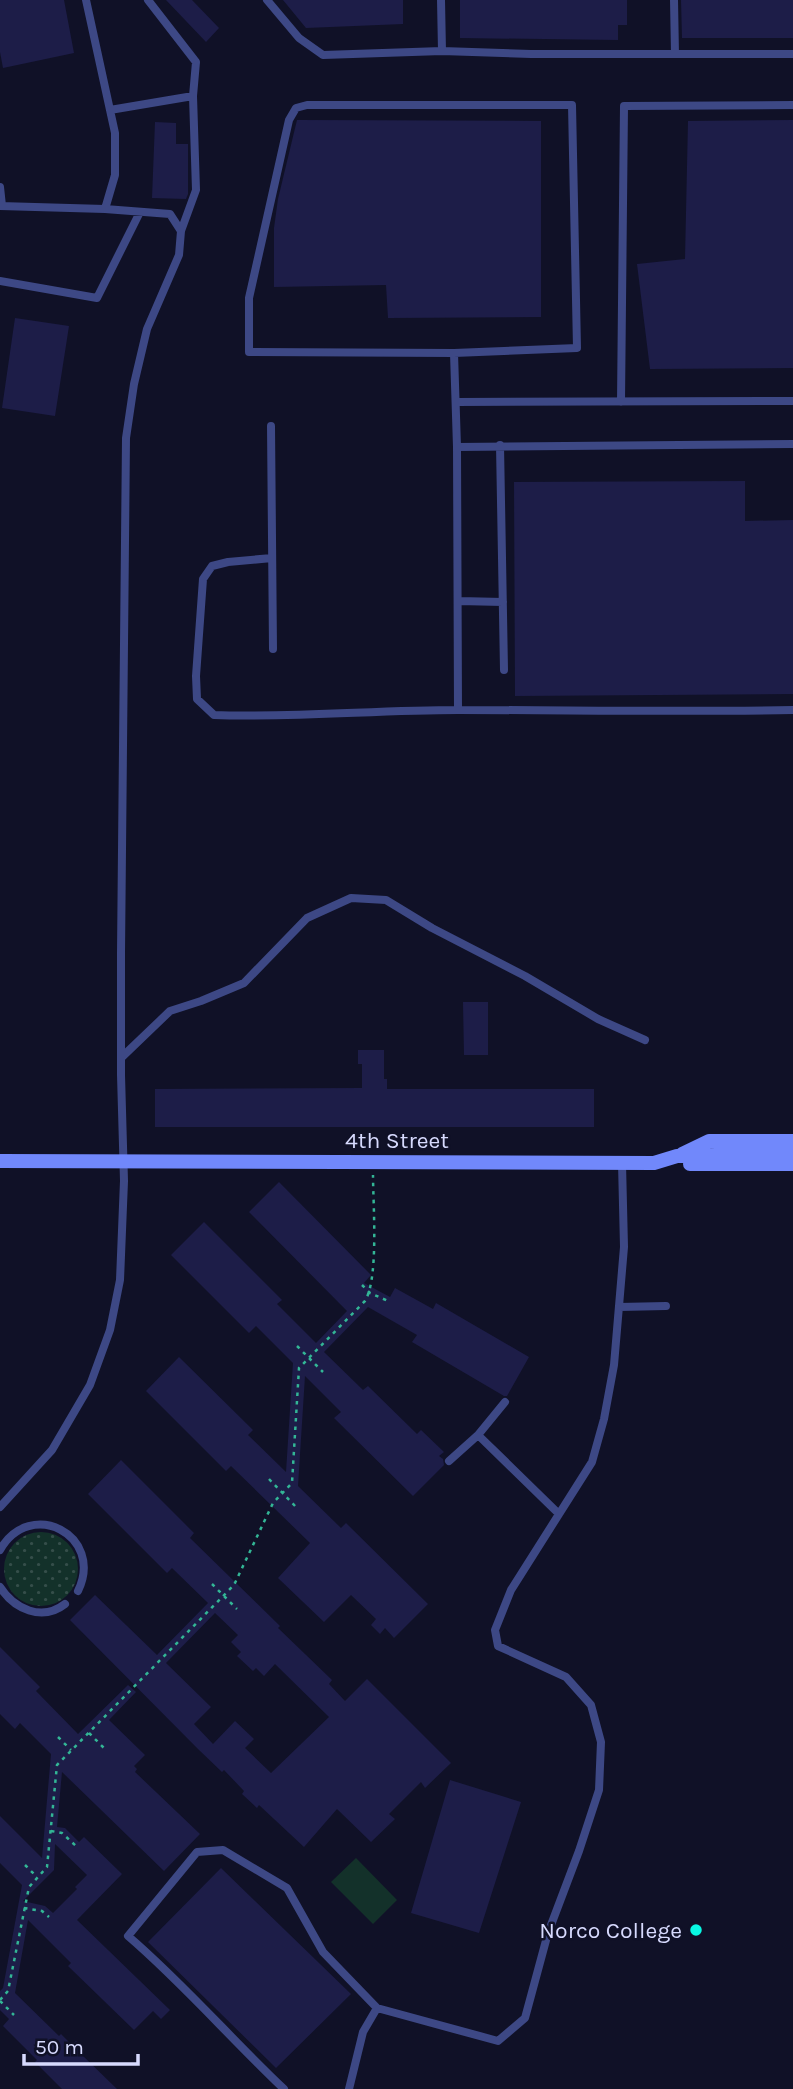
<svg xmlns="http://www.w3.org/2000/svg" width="793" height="2089" font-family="Karla,sans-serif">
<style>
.grass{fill:url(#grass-dots)}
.park{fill:#13312a}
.building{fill:#1d1d48;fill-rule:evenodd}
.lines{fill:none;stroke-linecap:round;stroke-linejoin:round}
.path{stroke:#33b696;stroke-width:2.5;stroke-dasharray:3.5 5;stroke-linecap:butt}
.lane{stroke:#3d4885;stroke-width:8}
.secondary{stroke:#7188fb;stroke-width:14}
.poi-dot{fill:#09f8e3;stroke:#101127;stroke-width:2.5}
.labels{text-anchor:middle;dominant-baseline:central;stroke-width:5;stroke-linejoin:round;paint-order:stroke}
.street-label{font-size:23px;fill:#d7dafe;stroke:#101127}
.poi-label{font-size:23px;fill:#d7dafe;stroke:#101127;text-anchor:end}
</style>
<defs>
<pattern id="grass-dots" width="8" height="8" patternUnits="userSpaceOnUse" patternTransform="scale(1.75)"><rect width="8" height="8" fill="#13312a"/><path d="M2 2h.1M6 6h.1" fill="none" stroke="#354e4a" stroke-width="1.8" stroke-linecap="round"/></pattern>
</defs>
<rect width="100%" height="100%" fill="#101127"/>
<path class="grass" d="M4 1569a37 37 0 1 1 74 0a37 37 0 1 1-74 0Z"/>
<path class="park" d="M356 1858 397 1900 373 1924 331 1882Z"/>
<path class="building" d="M0 0H64L74 53 3 68 0 52Z
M166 0H192L219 28 206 42Z
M283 0H403V24L306 28Z
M460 0H627V25H618V40L460 38Z
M681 0H793V38H682Z
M297 120 541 121V317L388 318 386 285 274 287V228L278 199Z
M793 120V368L650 369 637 264 685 259 688 121Z
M155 122 176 123V144H188V194L186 199 152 198Z
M15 318 69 326 55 416 2 408Z
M745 481V521L793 520V694L515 696 514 482Z
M463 1002H488V1055H464Z
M358 1050H384V1079H387V1089H594V1127H155V1089L362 1088V1064H358Z
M279 1182 371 1275 364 1283 390 1297 395 1288 433 1309 436 1303 529 1357 507 1396H504L412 1342 417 1335 368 1307 324 1352 363 1390 368 1386 417 1434 421 1430 444 1452 439 1456 443 1459 444 1465 413 1496 334 1418 341 1412 305 1376 298 1486 341 1528 346 1523 428 1604 394 1638 385 1628 380 1634 371 1625 376 1619 351 1595 324 1622 278 1578 310 1543 231 1466 226 1471 146 1391 179 1357 253 1430 248 1435 286 1472 293 1363 256 1326 249 1333 171 1255 204 1222 282 1300 277 1304 316 1343 347 1311 249 1212Z
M121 1460 194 1533 190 1538 280 1626 278 1628 332 1680 329 1684 345 1701 367 1679 451 1763 425 1788 421 1782 389 1814 395 1819 371 1842 337 1809 304 1847 259 1805 257 1808 242 1794 244 1791 224 1770 222 1772 198 1749 70 1620 95 1595 157 1655 208 1603 172 1568 167 1573 88 1494ZM215 1613 238 1635 231 1642 241 1652 237 1656 253 1671 256 1668 264 1676 275 1664 329 1717 271 1773 245 1748 254 1739 235 1721 213 1744 194 1724 211 1707 166 1663Z
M0 1647 40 1687 36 1691 78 1734 128 1685 136 1692 109 1720 145 1755 134 1766 137 1769 135 1772 200 1834 164 1871 62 1772 57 1827 65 1828 79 1842 84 1837 122 1874 77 1920 170 2010 161 2019 153 2011 134 2030 68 1966 71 1963 28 1920 15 1993 59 2036 61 2034 72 2045 76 2041 85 2050 81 2054 117 2089H62L35 2062 37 2060 3 2026 9 2019 0 2010V1991L3 1988 22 1885 0 1863V1816L42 1858 51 1754 20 1723 15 1729 0 1714ZM55 1844 87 1875 75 1887 77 1889 53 1913 45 1906 23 1901 54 1870Z
M450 1780 521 1802 479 1933 411 1913Z
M221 1868 351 1994 276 2068 148 1942Z"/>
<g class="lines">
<path class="path" d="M362 1285 370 1293 388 1301
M297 1346 323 1372
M269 1479 296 1507
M212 1584 237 1609
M89 1733 106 1750
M58 1737 71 1750
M51 1831 62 1833 76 1846
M25 1865 37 1877
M24 1908 42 1911 49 1917
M0 2000 8 1991 29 1887 47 1867 57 1765 234 1585 273 1503 292 1483 299 1368 365 1301C379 1278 373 1204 373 1175
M0 2001 14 2015"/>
<path class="lane" d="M267 0 299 38 323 55 442 51 531 54H793
M441 0 442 51
M674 0 675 54
M110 110 193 96 196 62 148 0
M0 187 2 206
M0 206 105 209 115 175V133L86 0
M181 231 196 190 193 96
M0 281 97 298 140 212
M454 353 249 352V298L289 120 296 108 307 105H572L577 348 454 353 457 447 458 710
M456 402 793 401
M621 402 624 106 793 105
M271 426 273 649
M500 445 504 670
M457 447 793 444
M272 558 228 562 212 566 203 579 196 676 197 699 214 715C295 718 376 710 458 710 570 710 681 712 793 710
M459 601 503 602
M122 1057 170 1011 201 1001 244 983 307 918 351 898 386 900 432 928 525 976 598 1019 645 1040
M619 1307 666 1306
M478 1435 505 1402
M449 1461 478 1435 559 1514
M0 1507 52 1450 90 1385 110 1330 120 1280 124 1181 121 1075V953L126 438 134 384 147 329 179 255 181 231 170 214 105 209
M0 1550C30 1497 105 1535 78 1591
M0 1587C14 1609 42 1622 65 1604
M284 2089C231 2039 183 1983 128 1936L197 1852 223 1850 287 1888 323 1952 377 2008
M349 2089 363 2032 377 2008 498 2041 525 2018 548 1933 579 1851 599 1790 601 1742 591 1705 566 1677 498 1646 495 1630 511 1590 592 1462 604 1419 614 1365 624 1247 622 1163"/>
<path class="secondary" d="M682 1154 709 1141H793
M0 1161 654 1163 677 1156 793 1153
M690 1164H793"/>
</g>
<circle class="poi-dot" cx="696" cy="1930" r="7"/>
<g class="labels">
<g class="street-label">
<text x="397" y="1140">4th Street</text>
</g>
<g class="poi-label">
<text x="682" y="1930">Norco College</text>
</g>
</g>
<path d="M24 2054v10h114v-10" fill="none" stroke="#d7dafe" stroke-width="3.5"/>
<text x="35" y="2054" font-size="21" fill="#d7dafe" stroke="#101127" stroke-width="5" paint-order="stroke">50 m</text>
</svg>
